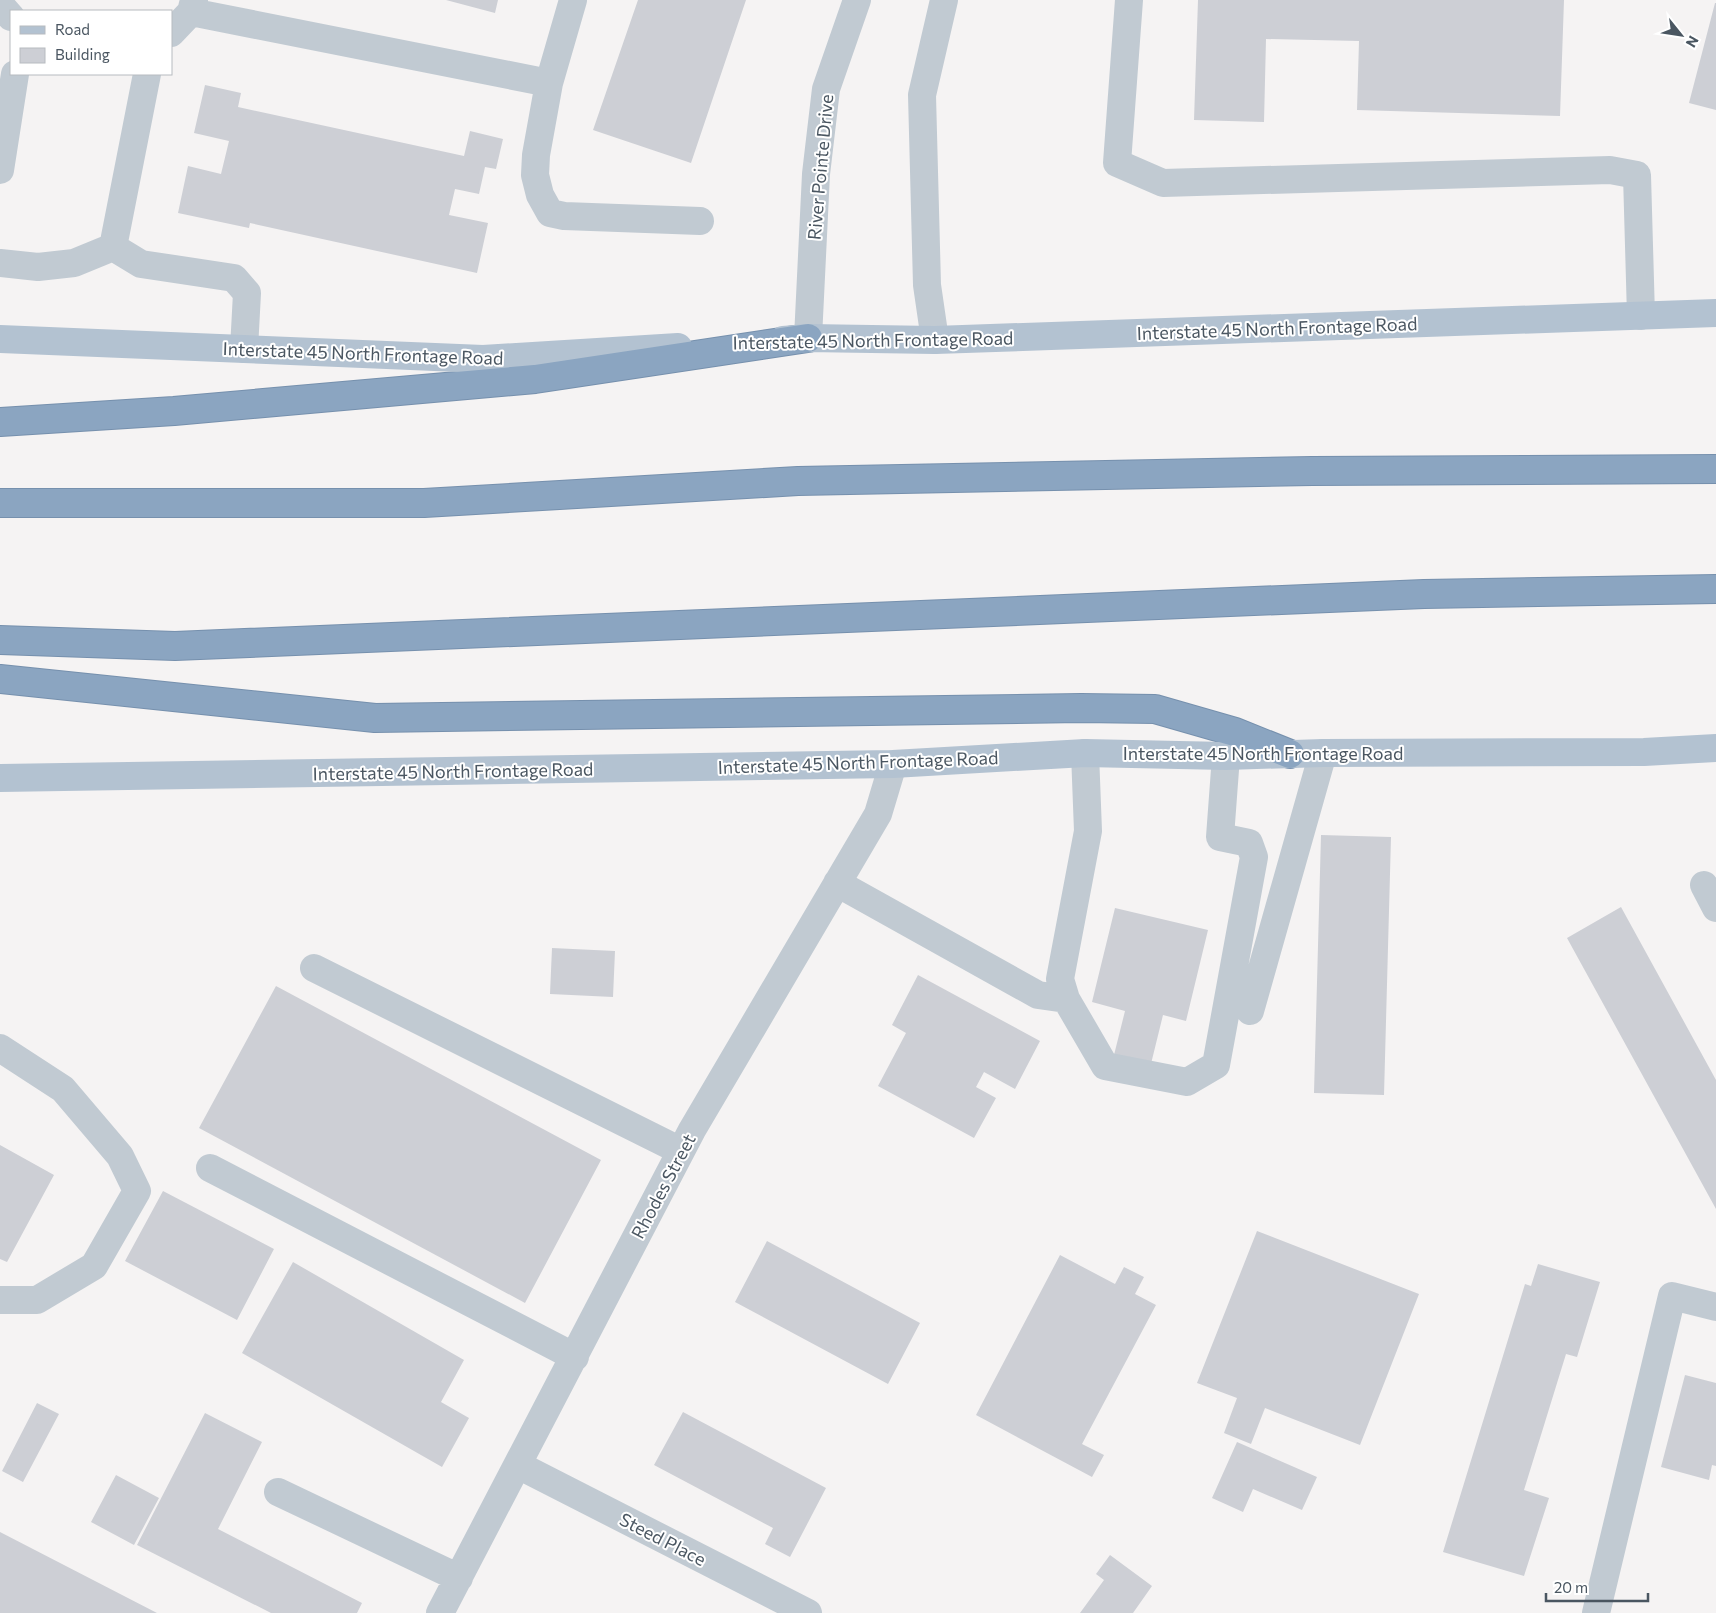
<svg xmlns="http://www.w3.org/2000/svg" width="1716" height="1613" font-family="Commissioner,sans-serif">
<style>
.building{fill:#cdcfd5}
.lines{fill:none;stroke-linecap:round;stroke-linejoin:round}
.highway-casing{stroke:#7690ad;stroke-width:30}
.minor{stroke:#c1cad2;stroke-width:28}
.major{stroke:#b3c2d1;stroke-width:28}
.highway{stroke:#8ba5c1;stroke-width:28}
.labels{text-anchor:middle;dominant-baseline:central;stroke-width:4;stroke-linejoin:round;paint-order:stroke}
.street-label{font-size:18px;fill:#4a5661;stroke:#fff}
</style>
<rect width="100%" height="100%" fill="#f5f3f3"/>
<path class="building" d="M446 0H498L495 13Z
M638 0H746L691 163 593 130Z
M1198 0H1564L1560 116 1357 110 1359 41 1266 39 1264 122 1194 120Z
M1715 3H1716V110L1689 103Z
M205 85 241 93 238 107 464 156 470 131 503 139 496 169 485 167 479 194 455 189 449 215 488 223 477 273 250 223 249 228 178 213 188 166 221 174 229 141 194 133Z
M1321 835 1391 837 1384 1095 1314 1093Z
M1621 907 1716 1080V1209L1567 938Z
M1115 908 1208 930 1186 1021 1163 1015 1149 1072 1112 1063 1125 1011 1092 1002Z
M552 948 615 951 613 997 550 994Z
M918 975 1040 1041 1015 1089 984 1072 976 1087 996 1098 974 1138 878 1086 906 1033 892 1025Z
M276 986 601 1160 525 1303 199 1128Z
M0 1145 54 1175 7 1262 0 1259Z
M163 1191 274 1249 237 1320 125 1261Z
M1257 1231 1419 1294 1360 1445 1265 1408 1251 1444 1224 1433 1237 1398 1197 1383Z
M767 1241 920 1323 888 1384 735 1302Z
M1060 1255 1115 1284 1124 1267 1144 1277 1135 1294 1156 1305 1082 1444 1104 1455 1092 1477 976 1415Z
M293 1262 464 1360 441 1402 469 1418 442 1467 242 1353Z
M1538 1264 1600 1282 1577 1357 1566 1354 1524 1490 1549 1498 1524 1576 1443 1552 1525 1284 1531 1286Z
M1685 1375 1716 1383V1466L1712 1465 1709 1480 1661 1467Z
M37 1403 59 1414 23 1482 2 1471Z
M683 1412 826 1488 790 1557 765 1544 773 1528 654 1465Z
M205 1413 262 1442 218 1529 362 1603 357 1613H271L137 1545Z
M1237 1442 1317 1477 1302 1510 1253 1489 1243 1512 1212 1498Z
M116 1475 159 1498 134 1545 91 1522Z
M0 1532 157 1613H0Z
M1110 1555 1152 1586 1133 1613H1080L1104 1580 1096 1574Z"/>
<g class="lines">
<g class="highway-casing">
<path id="highway" d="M0 422 174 411 535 379 808 338
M0 503H424L798 481 1312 471 1716 469
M0 640 175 646 1424 594 1716 589
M0 679 375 718 1081 708 1155 709 1235 732 1290 754"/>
</g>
<path class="minor" d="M1129 0 1117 163 1163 183 1610 170 1637 175 1641 316
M0 9H4L11 17
M191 12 549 83 536 155 535 175 540 195 550 213 564 216 700 221
M171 33 191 12 194 0
M147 74 113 247 141 264 234 278 247 293 244 349
M549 83 573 0
M0 170 15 74
M0 263 38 267 74 263 113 247
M808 338 816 174 826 89 857 0
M935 340 927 285 922 95 944 0
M1085 753 1088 831 1060 979 1066 999 1105 1066 1187 1082 1216 1065 1254 857 1249 843 1220 837 1226 756
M837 883 1038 995 1066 999
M1704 885 1716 908
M314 968 681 1151
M1250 1011 1323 753
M0 1048 63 1089 120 1156 137 1191 94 1266 37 1300H0
M210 1168 575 1357
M518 1465 808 1613
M278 1492 459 1578
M440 1613 692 1130 878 814 893 764
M1596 1613 1672 1296 1716 1307"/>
<path class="major" d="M0 339 483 359 678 347
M783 340 808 338 935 340 1716 313
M0 778 893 764 1085 753 1226 756 1323 753 1644 752 1716 748"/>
<use href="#highway" class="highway"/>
</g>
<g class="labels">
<g class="street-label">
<text transform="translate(820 167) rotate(-85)">River Pointe Drive</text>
<text transform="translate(1277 328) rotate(-2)">Interstate 45 North Frontage Road</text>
<text transform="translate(873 340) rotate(-1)">Interstate 45 North Frontage Road</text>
<text transform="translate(363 353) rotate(2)">Interstate 45 North Frontage Road</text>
<text x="1263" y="753">Interstate 45 North Frontage Road</text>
<text transform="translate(858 762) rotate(-2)">Interstate 45 North Frontage Road</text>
<text transform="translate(453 771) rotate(-1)">Interstate 45 North Frontage Road</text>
<text transform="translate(663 1186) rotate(-62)">Rhodes Street</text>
<text transform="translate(663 1539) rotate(27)">Steed Place</text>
</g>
</g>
<rect x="10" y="10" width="162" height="65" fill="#ffffff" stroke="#b7bbc0"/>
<rect x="20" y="26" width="25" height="8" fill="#b3c2d1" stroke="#b7bbc0"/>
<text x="55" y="35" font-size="15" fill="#4a5661">Road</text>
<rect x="20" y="48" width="25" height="15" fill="#cdcfd5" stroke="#b7bbc0"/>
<text x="55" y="60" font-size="15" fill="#4a5661">Building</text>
<g transform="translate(1681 35) rotate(120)" stroke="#ffffff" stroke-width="4" paint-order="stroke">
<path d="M0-4L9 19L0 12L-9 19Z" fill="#4a5661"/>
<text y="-8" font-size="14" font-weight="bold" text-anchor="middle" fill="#4a5661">N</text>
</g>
<path d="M1546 1593v8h102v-8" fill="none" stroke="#4a5661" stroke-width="2.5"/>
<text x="1554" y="1593" font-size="15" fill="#4a5661" stroke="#ffffff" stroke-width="4" paint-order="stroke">20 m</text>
</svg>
